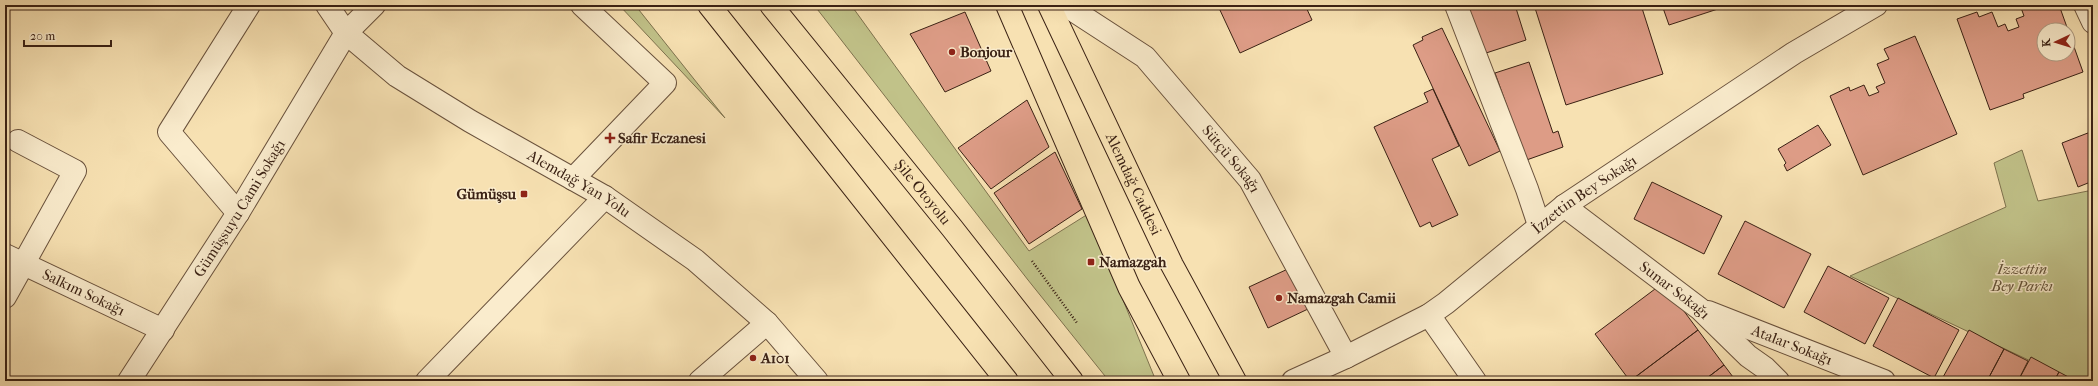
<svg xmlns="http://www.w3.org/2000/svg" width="2098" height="386" font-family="'IM FELL French Canon',serif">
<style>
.green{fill:#c1c289;stroke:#7e724e}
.building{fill:#dd9c86;stroke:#3a2114}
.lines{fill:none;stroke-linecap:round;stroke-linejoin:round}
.minor-casing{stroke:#69513c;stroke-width:24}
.major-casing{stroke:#3a2114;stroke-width:24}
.highway-casing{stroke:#3a2114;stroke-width:24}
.path{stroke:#3a2114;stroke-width:2.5;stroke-dasharray:1 2;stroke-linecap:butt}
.minor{stroke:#faeccd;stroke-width:22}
.major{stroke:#f7e1b2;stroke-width:22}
.highway{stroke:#f7e1b2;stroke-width:22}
.poi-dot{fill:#8f2418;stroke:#faeccd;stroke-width:1.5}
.labels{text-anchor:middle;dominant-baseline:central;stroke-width:3;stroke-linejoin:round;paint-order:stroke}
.poi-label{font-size:15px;font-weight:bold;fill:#3a2114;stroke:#faeccd;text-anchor:start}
.street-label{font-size:15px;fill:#3a2114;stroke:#faeccd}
.park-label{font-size:15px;font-style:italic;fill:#625137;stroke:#faeccd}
</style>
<rect width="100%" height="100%" fill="#f7e1b2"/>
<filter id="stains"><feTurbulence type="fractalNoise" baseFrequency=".005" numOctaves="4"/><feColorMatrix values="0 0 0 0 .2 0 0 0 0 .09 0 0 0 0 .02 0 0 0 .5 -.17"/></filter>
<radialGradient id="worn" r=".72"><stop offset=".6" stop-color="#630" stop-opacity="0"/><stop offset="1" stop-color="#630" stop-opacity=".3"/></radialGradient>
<path class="green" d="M619 5H635L725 118Z
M814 5H851L1029 251 1088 214 1156 381H1109L1028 280Z
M2022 150 2038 201 2093 190V381H2073L1850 276 2006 207 1994 163Z"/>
<path class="building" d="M1225 5H1305L1312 20 1240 53 1219 8Z
M1468 5H1515L1526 40 1483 54Z
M1546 5H1641L1663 74 1566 105 1535 8Z
M1662 5H1730L1669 25Z
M2020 5H2059L2068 30H2044V54H2068V30L2083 72 2023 94 2024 98 1990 110 1957 19 1977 12 1979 17 1992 12 1998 27 2005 24 2008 31 2019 27 2016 19 2024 16Z
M965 12 991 71 945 92 910 34Z
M1442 28 1500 151 1469 166 1413 45 1423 40 1422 37Z
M1915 36 1957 134 1863 175 1830 96 1849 87 1850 91 1864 85 1869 96 1879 92 1876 87 1885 83 1877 64 1889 59 1884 49Z
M1529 62 1553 133 1558 131 1563 147 1521 162 1509 112 1495 73Z
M1433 89 1459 146 1432 159 1458 215 1432 227 1430 222 1420 227 1374 127 1428 102 1424 93Z
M1027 100 1049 147 991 189 958 148Z
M1818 125 1831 145 1787 171 1784 165 1786 163 1778 149Z
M2093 131V181L2078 187 2062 143Z
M1055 152 1082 209 1029 244 994 193Z
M1652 182 1722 216 1704 254 1634 219Z
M1745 221 1811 254 1784 308 1718 274Z
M1828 266 1889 298 1865 344 1804 312Z
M1290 268 1308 309 1268 328 1249 287Z
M1663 283 1698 330 1630 381 1595 334Z
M1898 298 1959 330 1934 378 1873 346Z
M1698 330 1724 365 1703 381H1630Z
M1969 330 2004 349 1987 381H1946L1942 379Z
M2004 349 2028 361 2018 381H1987Z
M2031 357 2059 372 2054 381H2018Z
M1724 365 1736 381H1703Z
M2059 372 2076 381H2054Z"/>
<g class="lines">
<g class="minor-casing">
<g id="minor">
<path id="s1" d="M327 5 346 33 397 76 470 121 605 197 695 260 767 323 817 381"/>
<path id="s2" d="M1065 5 1145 57 1250 180 1346 357"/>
<path d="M1456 5 1527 189 1539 225"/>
<path d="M2085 5 2093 22"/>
<path d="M573 179 665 83 582 5"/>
<path id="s3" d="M1564 206 1700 309 1748 356 1765 368 1778 381"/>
<path d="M238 213 169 132 249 5"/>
<path id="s4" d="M5 255 163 330"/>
<path d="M5 297 75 171 18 141"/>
<path id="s5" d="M1708 312 1884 381"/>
<path d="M1429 315 1475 381"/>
<path id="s6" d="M129 381 238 213 346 33 374 5"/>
<path d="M427 381 605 197"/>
<path d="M700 381 767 323"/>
<path id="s7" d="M1293 381 1346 357 1429 315 1446 303 1564 206 1794 53 1876 5"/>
</g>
</g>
<g class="major-casing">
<g id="major">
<path d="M1007 5 1129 287 1179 381"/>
<path id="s8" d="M1049 5 1172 265 1235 381"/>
</g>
</g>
<g class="highway-casing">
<g id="highway">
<path d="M709 5 1007 381"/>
<path id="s9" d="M771 5 952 228 1072 381"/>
</g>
</g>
<path class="path" d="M1032 261 1077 323"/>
<use href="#minor" class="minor"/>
<use href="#major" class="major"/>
<use href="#highway" class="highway"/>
</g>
<g class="poi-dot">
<circle cx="952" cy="52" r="4"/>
<path d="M608 132h4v4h4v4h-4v4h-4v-4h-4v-4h4z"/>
<rect x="520" y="190" width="8" height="8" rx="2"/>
<rect x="1087" y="258" width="8" height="8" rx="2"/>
<circle cx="1279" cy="298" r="4"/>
<circle cx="753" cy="358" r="4"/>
</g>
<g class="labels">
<g class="poi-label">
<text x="960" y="52">Bonjour</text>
<text x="618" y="138">Safir Eczanesi</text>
<text x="516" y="194" text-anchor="end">Gümüşsu</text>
<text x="1099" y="262">Namazgah</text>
<text x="1287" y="298">Namazgah Camii</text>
<text x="761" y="358">A101</text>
</g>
<g class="street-label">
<text stroke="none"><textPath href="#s2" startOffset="229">Sütçü Sokağı</textPath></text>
<text stroke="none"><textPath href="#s1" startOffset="312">Alemdağ Yan Yolu</textPath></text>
<text stroke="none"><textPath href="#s8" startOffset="198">Alemdağ Caddesi</textPath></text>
<text stroke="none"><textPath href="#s9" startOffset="241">Şile Otoyolu</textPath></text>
<text stroke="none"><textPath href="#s7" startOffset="348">İzzettin Bey Sokağı</textPath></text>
<text stroke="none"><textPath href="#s6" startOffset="205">Gümüşsuyu Cami Sokağı</textPath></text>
<text stroke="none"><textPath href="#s3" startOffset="139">Sunar Sokağı</textPath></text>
<text stroke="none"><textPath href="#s4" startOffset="87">Salkım Sokağı</textPath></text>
<text stroke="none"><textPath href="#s5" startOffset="90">Atalar Sokağı</textPath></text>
</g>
<g class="park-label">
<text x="2022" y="269">İzzettin<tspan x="2022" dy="17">Bey Parkı</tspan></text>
</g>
</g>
<rect width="2098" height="386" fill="none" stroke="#f7e1b2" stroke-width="20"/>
<rect x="6" y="6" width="2086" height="374" fill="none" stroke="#3a2114" stroke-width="2"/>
<rect x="10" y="10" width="2078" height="366" fill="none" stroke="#3a2114"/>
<g transform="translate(2056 42) rotate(266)"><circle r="19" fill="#faeccd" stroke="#ad9b83"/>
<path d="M0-3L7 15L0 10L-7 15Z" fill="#8f2418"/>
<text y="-6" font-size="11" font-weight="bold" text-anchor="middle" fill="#3a2114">K</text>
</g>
<path d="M24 40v6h87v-6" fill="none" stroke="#3a2114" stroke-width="2"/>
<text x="30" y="40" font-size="12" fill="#3a2114" stroke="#faeccd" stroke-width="3" paint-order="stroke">20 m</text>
<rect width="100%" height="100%" filter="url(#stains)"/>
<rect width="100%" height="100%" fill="url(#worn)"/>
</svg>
